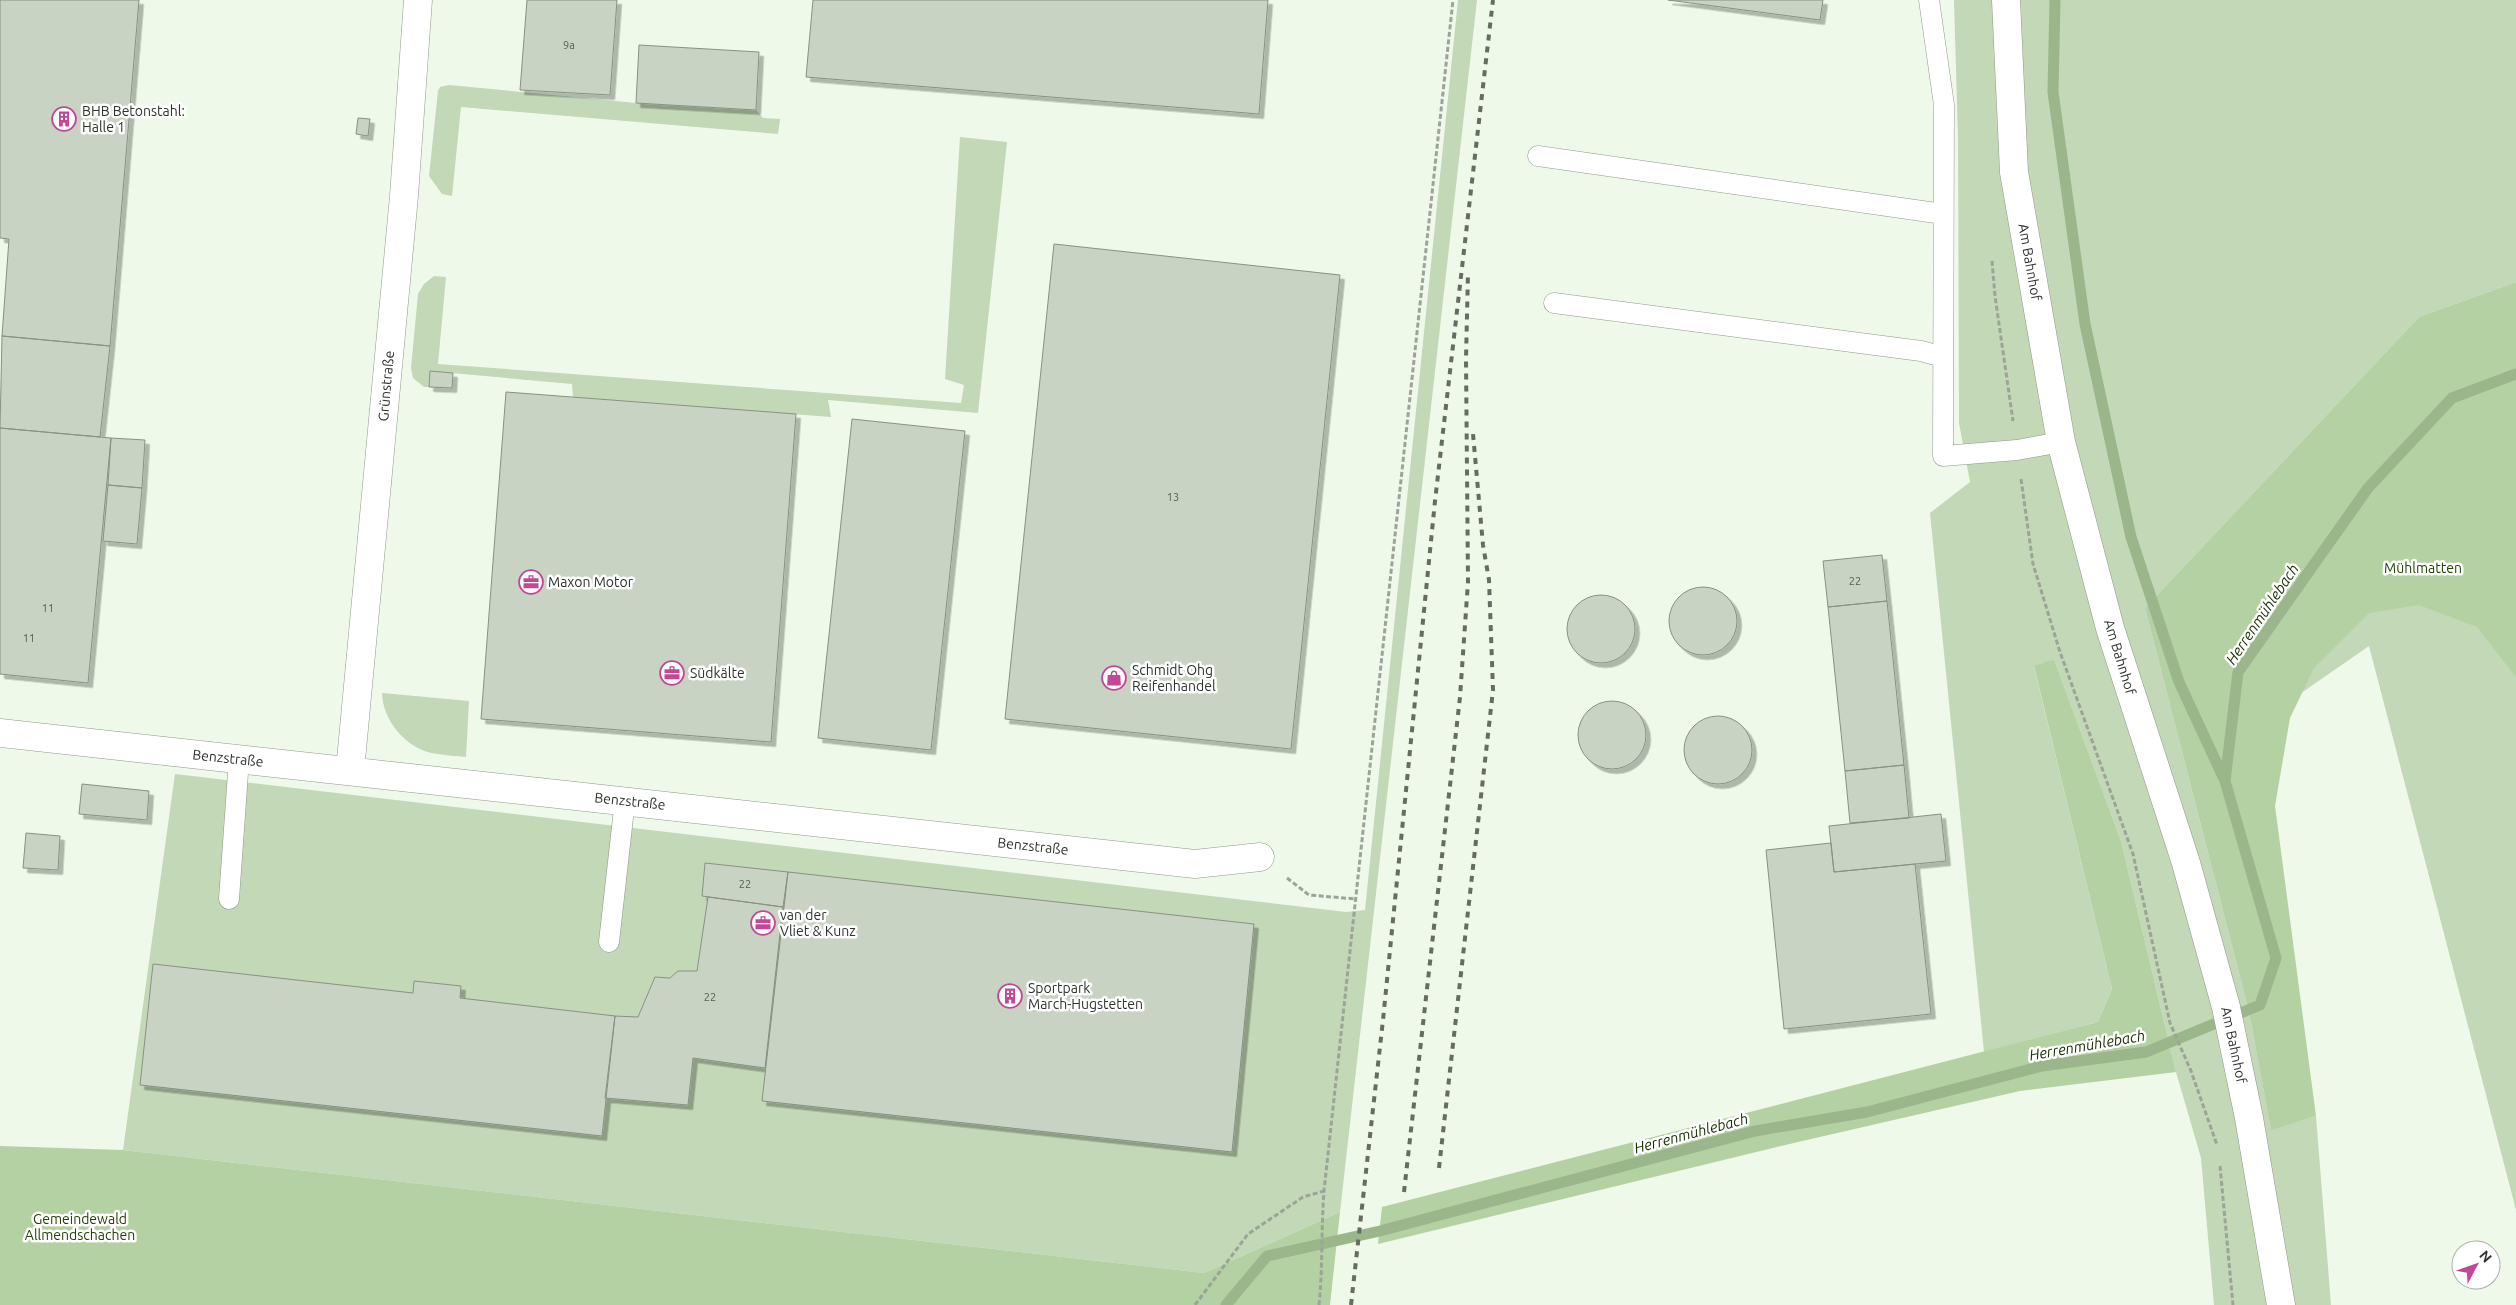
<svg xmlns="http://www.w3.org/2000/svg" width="2516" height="1305" font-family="Ubuntu,sans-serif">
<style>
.green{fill:#c2d8b6}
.forest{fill:#b4d1a3}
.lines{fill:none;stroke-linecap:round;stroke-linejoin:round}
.stream{stroke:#9ab68a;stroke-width:11}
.building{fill:#c9d3c4;stroke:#889182;filter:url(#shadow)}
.service-casing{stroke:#8f988a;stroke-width:21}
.minor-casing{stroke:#8f988a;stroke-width:29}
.secondary-casing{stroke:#8f988a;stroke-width:29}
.path{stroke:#9ca498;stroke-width:3;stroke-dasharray:5 2.5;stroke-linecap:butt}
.service{stroke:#fff;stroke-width:20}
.minor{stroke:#fff;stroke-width:28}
.secondary{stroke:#fff;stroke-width:28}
.rail{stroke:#666c63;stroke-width:4;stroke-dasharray:6 6;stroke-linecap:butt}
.labels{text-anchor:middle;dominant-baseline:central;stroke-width:5;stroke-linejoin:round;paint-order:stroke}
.number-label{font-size:11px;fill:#565b53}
.poi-label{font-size:14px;fill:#2f332d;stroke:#fff;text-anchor:start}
.street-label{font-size:14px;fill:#2f332d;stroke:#fff}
.park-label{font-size:14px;fill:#214300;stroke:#fff}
.water-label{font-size:15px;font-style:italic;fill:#173101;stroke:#fff}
</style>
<defs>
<filter id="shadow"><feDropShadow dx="4.5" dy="4.5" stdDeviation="0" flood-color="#0004"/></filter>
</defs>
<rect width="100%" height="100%" fill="#eef9e9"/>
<path class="green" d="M1458 0H1477L1340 1212 1204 1273 123 1150 175 774 1346 912 1365 910Z
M1954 0H2516V282L2419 317 2145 608 2249 1012 2271 1129 2316 1116 2331 1305H2214L2201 1158 2176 1072 2121 841 2054 659 2034 667 2112 989 2098 1022 1984 1052 1930 513 1970 482 1959 423 1958 138Z
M449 85 636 103 756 110 763 118 780 119 778 134 461 107 452 196 442 194 429 176 438 91 440 87Z
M960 137 1007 142 978 413 828 400 831 417 573 397 572 384 430 371 429 387H424L413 378 411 368 418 294 424 284 434 276 446 277 438 364 961 403 964 385 945 379Z
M2516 379V1210L2369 646 2248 730Z
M382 693 469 701 466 757C455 756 442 755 431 753 404 746 383 720 382 693Z"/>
<path class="forest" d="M2516 282V677L2477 627 2419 605 2369 613 2314 668 2290 718 2275 806 2316 1116 2271 1130 2249 1012 2145 608 2419 317Z
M2054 659 2121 841 2176 1072 2020 1091 1798 1142 1378 1244 1382 1207 2098 1022 2112 989 2034 666Z
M0 1146 123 1150 1204 1273 1340 1212 1330 1305H0Z"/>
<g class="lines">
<path class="stream" d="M2055 0 2053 92 2085 324 2131 537 2179 682 2225 781
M1226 1305 1267 1256 1380 1231 1755 1131 1867 1112 2042 1066 2146 1052 2260 1005 2276 958 2225 781 2238 672 2368 488 2452 398 2516 374"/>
</g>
<path class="building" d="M0 0H139L110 346 2 336 9 239 0 238Z
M527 0H617L610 95 520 90Z
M813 0H1268L1259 114 806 77Z
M1668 0H1823L1820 20Z
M639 45 759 52 756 110 636 103Z
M358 118 370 119 368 136 356 134Z
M1054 244 1340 275 1291 749 1005 719Z
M2 336 110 346 100 437 0 428Z
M430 371 453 373 452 388 429 387Z
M506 392 796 414 771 742 481 719Z
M852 419 965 431 931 750 818 738Z
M0 428 111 438 88 683 0 674Z
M111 438 145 440 142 488 108 485Z
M108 485 142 488 137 544 103 541Z
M1882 555 1887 601 1828 607 1823 561Z
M1669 621a34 34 0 1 1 68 0a34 34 0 1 1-68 0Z
M1567 629a34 34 0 1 1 68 0a34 34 0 1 1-68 0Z
M1887 601 1904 765 1845 771 1828 607Z
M1578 735a34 34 0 1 1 68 0a34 34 0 1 1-68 0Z
M1684 750a34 34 0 1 1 68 0a34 34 0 1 1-68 0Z
M1904 765 1909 818 1850 823 1845 771Z
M82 784 149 791 147 820 79 814Z
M1941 814 1946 861 1834 872 1829 826Z
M26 833 60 836 58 870 23 868Z
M1831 843 1834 872 1915 864 1931 1014 1784 1029 1766 850Z
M705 863 788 872 783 907 702 896Z
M788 872 1254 924 1232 1152 762 1101Z
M708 897 783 907 765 1068 693 1058 688 1105 605 1098 615 1016 638 1017 655 977 670 978 678 971H697Z
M153 964 413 993 414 981 461 986 460 998 615 1016 602 1136 140 1085Z"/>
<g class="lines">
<g class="service-casing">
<path id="service" d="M1929 0 1944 105 1943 456 2017 450 2061 442
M1538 156 1943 214
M1554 303 1921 351 1943 357
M229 899 239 759
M609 942 625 800"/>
</g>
<g class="minor-casing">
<path id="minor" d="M0 733 1195 864 1260 857
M350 771 404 196 418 0"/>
</g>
<g class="secondary-casing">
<path id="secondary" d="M2006 0 2014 172 2061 442 2110 628 2186 863 2226 1007 2249 1118 2281 1305"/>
</g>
<path class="path" d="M1992 261 1995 296 2013 421
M2021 479 2033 564 2060 652 2133 854 2170 1023 2191 1071 2217 1145
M1287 878 1309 895 1356 899
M2220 1166 2233 1305
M1195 1305 1248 1234 1303 1197 1324 1191
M1319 1305C1323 1267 1321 1230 1324 1191L1453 0"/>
<use href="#service" class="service"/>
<use href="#minor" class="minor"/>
<use href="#secondary" class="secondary"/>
<path class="rail" d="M1439 1168 1493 690 1489 580 1483 545 1473 434
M1404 1192 1460 697 1468 582 1466 359 1468 272
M1351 1305 1383 1020 1435 501 1493 0"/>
</g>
<defs>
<g id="building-ring" transform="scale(1.25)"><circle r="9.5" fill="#fff" stroke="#c34797" stroke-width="1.5"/><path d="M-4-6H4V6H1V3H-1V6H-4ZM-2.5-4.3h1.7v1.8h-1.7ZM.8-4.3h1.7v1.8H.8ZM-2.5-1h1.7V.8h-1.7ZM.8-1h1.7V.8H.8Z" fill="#c34797"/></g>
<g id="office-ring" transform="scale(1.25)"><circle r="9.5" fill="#fff" stroke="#c34797" stroke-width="1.5"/><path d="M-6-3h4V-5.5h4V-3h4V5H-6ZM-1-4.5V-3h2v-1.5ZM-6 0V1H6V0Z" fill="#c34797"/></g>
<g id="shop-ring" transform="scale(1.25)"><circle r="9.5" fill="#fff" stroke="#c34797" stroke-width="1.5"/><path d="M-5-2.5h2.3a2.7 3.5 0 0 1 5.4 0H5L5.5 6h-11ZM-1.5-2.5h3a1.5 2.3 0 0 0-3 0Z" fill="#c34797"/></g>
</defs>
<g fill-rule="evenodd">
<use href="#building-ring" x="64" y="119"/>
<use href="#office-ring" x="531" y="582"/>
<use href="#office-ring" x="672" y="673"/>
<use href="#shop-ring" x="1114" y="678"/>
<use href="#office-ring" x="763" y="923"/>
<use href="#building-ring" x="1010" y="996"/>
</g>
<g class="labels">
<g class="number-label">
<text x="569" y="45">9a</text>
<text x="1173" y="497">13</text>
<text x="1855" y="581">22</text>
<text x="48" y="608">11</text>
<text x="29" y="638">11</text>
<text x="745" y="884">22</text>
<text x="710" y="997">22</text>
</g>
<g class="poi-label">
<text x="82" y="111">BHB Betonstahl:<tspan x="82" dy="16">Halle 1</tspan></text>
<text x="548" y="582">Maxon Motor</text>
<text x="1132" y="670">Schmidt Ohg<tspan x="1132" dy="16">Reifenhandel</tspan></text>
<text x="690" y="673">Südkälte</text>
<text x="780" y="915">van der<tspan x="780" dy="16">Vliet &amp; Kunz</tspan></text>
<text x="1028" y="988">Sportpark<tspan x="1028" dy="16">March-Hugstetten</tspan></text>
</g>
<g class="street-label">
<text transform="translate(2030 262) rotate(80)">Am Bahnhof</text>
<text transform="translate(386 386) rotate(-85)">Grünstraße</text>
<text transform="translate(2120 657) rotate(73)">Am Bahnhof</text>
<text transform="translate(228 758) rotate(6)">Benzstraße</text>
<text transform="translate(630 801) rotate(6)">Benzstraße</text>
<text transform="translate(1033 846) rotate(6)">Benzstraße</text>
<text transform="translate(2234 1045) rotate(78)">Am Bahnhof</text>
</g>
<g class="park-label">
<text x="2423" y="568">Mühlmatten</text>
<text x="80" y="1219">Gemeindewald<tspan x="80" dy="16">Allmendschachen</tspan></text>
</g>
<g class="water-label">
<text transform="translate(2262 614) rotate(-56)">Herrenmühlebach</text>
<text transform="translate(2087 1045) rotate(-10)">Herrenmühlebach</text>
<text transform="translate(1691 1133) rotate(-15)">Herrenmühlebach</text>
</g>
</g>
<g transform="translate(2476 1265) rotate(49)"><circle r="24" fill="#ffffff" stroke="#acadab"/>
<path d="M0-4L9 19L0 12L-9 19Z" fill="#c34797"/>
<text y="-8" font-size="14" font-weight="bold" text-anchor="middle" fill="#2f332d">N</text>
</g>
</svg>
